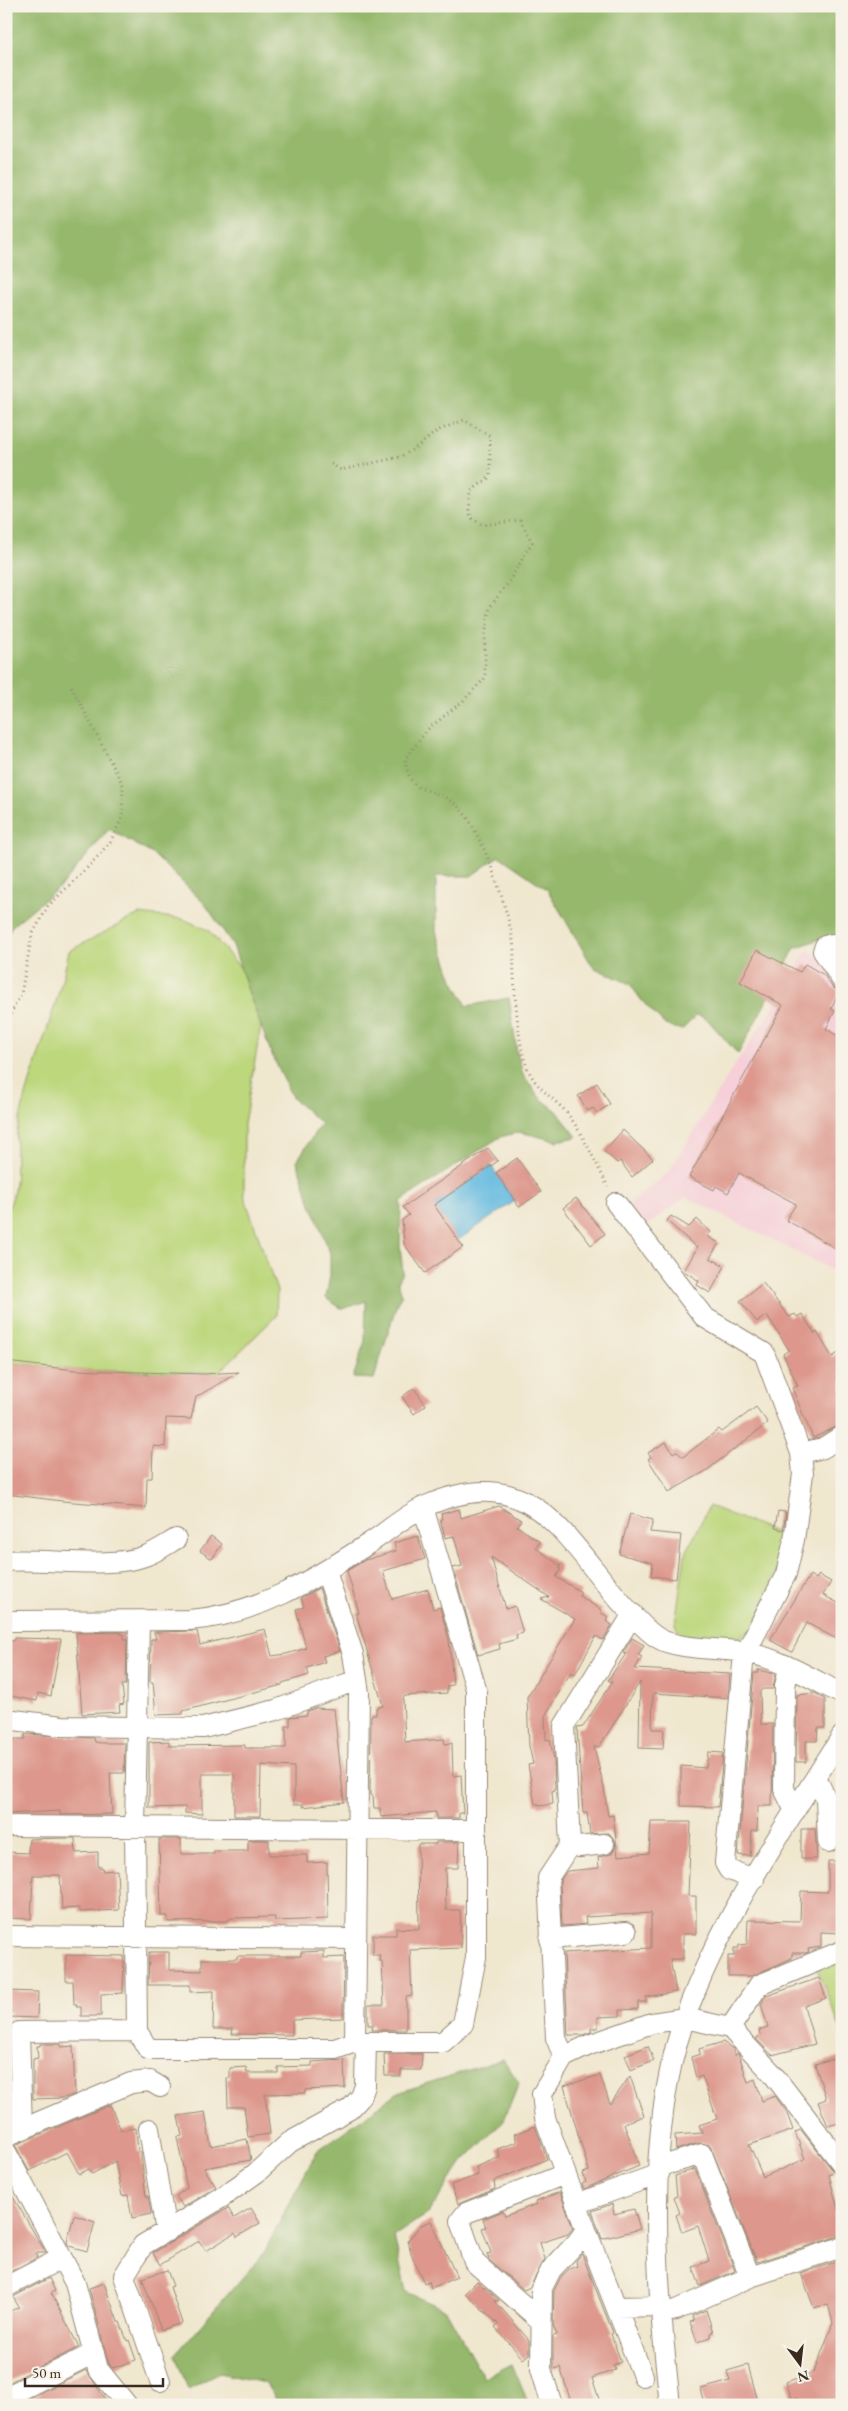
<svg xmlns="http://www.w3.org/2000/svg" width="848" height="2411" font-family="'EB Garamond',serif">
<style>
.built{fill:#f6cfd8}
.green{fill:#bcd77c;stroke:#7c804d}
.forest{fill:#95b86c;stroke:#687145}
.water{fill:#63bae0;stroke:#4f727f}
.building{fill:#dd978c}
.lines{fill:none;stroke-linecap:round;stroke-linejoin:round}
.minor-casing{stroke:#968876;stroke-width:22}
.path{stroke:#968876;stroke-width:3;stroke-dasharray:1 4;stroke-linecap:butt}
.minor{stroke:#fff;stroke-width:20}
</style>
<rect width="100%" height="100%" fill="#f7f3e8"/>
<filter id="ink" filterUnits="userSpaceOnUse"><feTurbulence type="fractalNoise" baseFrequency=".02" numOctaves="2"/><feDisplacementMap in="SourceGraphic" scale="10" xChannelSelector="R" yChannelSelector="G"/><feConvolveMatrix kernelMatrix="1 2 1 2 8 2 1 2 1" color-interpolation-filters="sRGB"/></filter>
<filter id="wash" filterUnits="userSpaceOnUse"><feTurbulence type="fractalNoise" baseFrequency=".0096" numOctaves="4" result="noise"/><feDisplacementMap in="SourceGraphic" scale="20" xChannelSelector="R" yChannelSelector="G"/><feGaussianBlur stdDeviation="1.12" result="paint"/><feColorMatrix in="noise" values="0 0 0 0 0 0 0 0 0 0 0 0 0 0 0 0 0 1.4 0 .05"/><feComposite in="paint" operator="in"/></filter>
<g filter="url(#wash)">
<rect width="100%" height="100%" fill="#f0e7cf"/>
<path class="built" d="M807 950 820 958 842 987V1275L686 1197 644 1228 628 1205 669 1172 730 1072 771 1011Z"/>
<path class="green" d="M139 914 183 919 208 930 261 992V1025L244 1124V1195L277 1291 276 1316 218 1373 75 1370 6 1362V1212C22 1188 12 1154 18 1127 31 1067 57 1011 69 951Z
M709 1506 786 1536 790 1541 753 1629 733 1641 683 1635 679 1633 675 1624 685 1555Z
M842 1959V2033L817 1968Z"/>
<path class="forest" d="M6 6H842V940H817L795 948 738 1054 707 1019 697 1015 682 1030 665 1025 642 1001 630 984 593 967 547 889 499 856 471 876H436V931L453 980 467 1006 509 998 517 1053 523 1075 539 1097 557 1111 577 1137 557 1141 520 1132 500 1137 401 1201 400 1246 403 1273 398 1282 402 1295 397 1303 374 1379 353 1378 365 1341 366 1301 342 1309 326 1298 330 1275V1253L308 1196 297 1161 321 1123 293 1099 272 1055 250 997 233 945 205 904 154 855 109 829 62 885 12 926 6 937Z
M503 2059 519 2083 504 2120 463 2162 428 2213 394 2236 406 2292 446 2310 484 2378 512 2364 529 2405H280L265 2383 219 2373 188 2389 175 2355 263 2254 317 2151 397 2093Z"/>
<path class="water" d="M491 1166 515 1201 458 1240 434 1205Z"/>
<g id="blocks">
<path class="building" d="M757 950 800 972 805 964 824 975 832 987 839 991 831 1009 835 1011 826 1029 842 1038V1252L786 1220 796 1204 739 1173 728 1193 716 1186 714 1190 689 1177 783 1005 740 982Z
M597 1083 610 1104 597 1113 593 1108 588 1111 578 1096Z
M623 1130 653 1159 632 1177 620 1161 617 1163 604 1151Z
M488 1148 498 1161 434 1205 463 1247 425 1273 404 1244 402 1220 409 1215 403 1207Z
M517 1158 541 1192 519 1207 496 1173Z
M576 1198 605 1234 591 1245 563 1208Z
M671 1216 689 1227 697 1219 711 1232 707 1236 719 1243 710 1258 725 1266 710 1293 697 1285 699 1281 684 1271 697 1248 667 1221Z
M763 1283 789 1317 795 1314 797 1317 802 1314 815 1334 817 1332 832 1357 842 1351V1424L813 1438 792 1388 798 1386 783 1354 789 1350 767 1315 757 1322 740 1301Z
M6 1362 75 1370 203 1374 239 1372 196 1397 191 1419 166 1418 165 1447 153 1446 152 1478H147L146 1508 62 1501 6 1494Z
M414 1388 426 1405 414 1414 402 1397Z
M756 1407 768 1423 706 1471 669 1492 648 1459 651 1457 648 1453 666 1442 673 1453 676 1451 683 1457 719 1429 722 1432Z
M499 1506 521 1520 517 1526 540 1542 536 1548 561 1566 559 1568 561 1569 556 1577 581 1592 579 1596 602 1610 600 1612 608 1617 606 1621 612 1625 603 1640 596 1636 575 1674 571 1672 545 1716 546 1740 550 1739 554 1760 555 1790 552 1791 553 1804 539 1806 538 1804H535L528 1765 533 1764 529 1746 527 1697 575 1619 541 1599 549 1597 491 1557 506 1609 515 1606 523 1633 516 1635 517 1639 499 1644 500 1649 478 1655 453 1568 462 1566 454 1536 445 1538 440 1519H442L441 1514 459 1509 461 1518Z
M778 1511 786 1512 783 1530 775 1528Z
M630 1514 653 1520 650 1532 681 1535 676 1579 651 1576 653 1563 619 1554Z
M211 1536 222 1544 212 1559 200 1551Z
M418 1536 425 1559 383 1571 392 1599 428 1589 433 1609 440 1607 449 1640 453 1685 447 1686V1693L405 1696 403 1699 405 1742 444 1739 445 1744 452 1743 453 1776 461 1775 463 1813H459V1818H436V1812L381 1817 380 1808H374L373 1796 370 1795 371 1715H376V1708L383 1706 356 1613H359L347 1571 365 1560 396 1551 394 1543Z
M810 1575 816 1579 819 1575 831 1582 823 1595 842 1605V1642L807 1623 792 1652 770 1640Z
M319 1588 340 1651 323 1656 325 1662 307 1668 309 1675 282 1683V1685L183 1711V1714L156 1715 153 1682H150L151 1639H156L154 1632 197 1631 200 1645 265 1629 272 1656 286 1654 306 1648 296 1609 304 1607 301 1598Z
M121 1632 120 1634H124V1639H127L126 1685H122L124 1704 119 1705 120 1712 82 1714 76 1633Z
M14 1638 61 1639 51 1696 38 1693 37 1701 6 1695V1641H14Z
M632 1638 644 1645 638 1655 642 1657 635 1669 730 1674 728 1698 653 1693 652 1729H664L663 1749 639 1748 640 1682 599 1747H594L604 1788 608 1816 613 1815 618 1856 649 1853 651 1822H691L688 1896H696V1934H683V1959H670L676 1992 646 1997V2002H638V2009L620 2010V2016L598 2017V2028H591V2032L583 2035H568L564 1953 651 1948V1913L585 1917 586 1924 562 1926 560 1881 567 1871 599 1868 598 1857 611 1854 615 1848 616 1842 609 1833 590 1834 587 1813H583L577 1728 583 1727 612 1682 608 1680 626 1654 623 1653Z
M758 1670 776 1674 773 1689H762L760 1692 761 1724H773L772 1806H758L757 1831H752L750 1856 738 1855 754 1673H758Z
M815 1693 825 1699V1728H818L817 1741H806V1762H796L797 1695Z
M316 1708 334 1709 344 1802 303 1807V1804H294V1767L261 1765 260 1816H234V1774H202V1814L185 1813V1807L149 1808V1742L169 1741V1746L245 1745V1748H286V1726H290V1717L307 1715V1711Z
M25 1734 94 1738 95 1742 101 1743H125L124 1773H110L112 1814 60 1815V1811L6 1814V1739H25Z
M708 1752 723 1753 718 1807 681 1806V1766L706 1768Z
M801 1829H815L817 1859H801Z
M61 1838H75L76 1853 98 1852V1867H102L103 1871 117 1870 119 1910 80 1912 79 1908 62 1909 60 1875H33L31 1919 6 1918V1852L28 1853 29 1839Z
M159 1839H181V1854H214V1851H248V1840H269V1855H307V1863L327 1862 328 1919 275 1921V1917L231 1918 227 1921 168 1922V1916H161Z
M436 1842H459L458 1868H445L446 1910H460L461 1948 410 1950 412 1996 406 1997V2030H372L373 2025H368V2005H384L382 1961H379L380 1955H373V1935H396V1928L419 1929 418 1844H436Z
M828 1861H842V1923L840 1933 821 1932V1947L808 1949 809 1952 805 1953H792V1958L752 1976H728V1956H734V1948H739V1945L747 1944 748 1920 800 1921 801 1891 828 1892Z
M324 1951V1958L344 1957 343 2018 292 2020V2035L232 2034 233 2029H213L214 1991 190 1992V1985H148L149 1952H169V1970L202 1971V1959H237V1956H301V1952Z
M66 1955 124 1956 123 1993 101 1994V2016H81V2007H76L77 2004H74L73 1981H66Z
M819 1978 826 1998 804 2006 815 2044 772 2055 756 2039 760 2035 759 2030 768 2027 761 2004 766 1996Z
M7 1991 38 1992 37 2018 10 2017V2012H6Z
M723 2042 733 2049 735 2056 737 2053 739 2055 748 2082 755 2079 762 2101 775 2096 786 2111 793 2130 749 2145 763 2177 805 2159 795 2132 801 2130 834 2172 829 2175 838 2210 842 2208V2235L757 2262 710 2145 699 2143 676 2150 675 2135 702 2133 699 2125 717 2119 702 2076 696 2078 691 2057 700 2054 699 2049Z
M40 2044H61V2047L73 2046 75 2094 64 2098 33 2099V2059L38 2058 37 2046H40Z
M648 2046 654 2061 631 2070 625 2055Z
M384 2054H422L421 2070H401V2076H385Z
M842 2056V2122L828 2126 818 2102 826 2099 815 2064Z
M344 2060 345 2088 305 2090V2093L265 2094 270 2134 248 2137 244 2107H228L227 2078H230V2068L246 2067 247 2073H278V2067L312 2066V2062Z
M600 2075 610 2104 630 2076 644 2116 624 2123 639 2166 584 2189 582 2184 586 2182 583 2173 589 2171 564 2086Z
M110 2105 121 2130 136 2128 138 2152H141V2156L146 2196H148L151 2214 132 2218 128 2195 122 2196 115 2161 92 2174 89 2169 79 2174 67 2152 29 2171 15 2145Z
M205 2112 211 2146 247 2139 251 2160 204 2168 216 2187 183 2207 176 2196 187 2188 177 2137 182 2136 178 2116Z
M535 2126 547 2159 494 2181 495 2189 458 2204 451 2185 478 2175 476 2167 500 2157 497 2149 517 2142 514 2134Z
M695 2169 735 2271 700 2286 693 2267 709 2261 698 2226 682 2232 676 2215 680 2213 674 2197 677 2196 675 2176Z
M6 2185 46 2253H36L38 2257 6 2274Z
M560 2192 573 2228 568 2234 540 2243 545 2259 530 2287 524 2290 489 2260 487 2254 491 2253 482 2228 486 2227 483 2219 503 2211 505 2216 537 2204 536 2201Z
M612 2204 614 2214 634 2209 640 2229 602 2239 592 2211Z
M228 2208 234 2218 251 2208 260 2223 237 2237 235 2233 206 2251 199 2241 160 2265 153 2253Z
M74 2215 95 2222 87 2251 69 2246 67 2242Z
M431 2221 457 2277 431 2288 429 2281 424 2283 411 2254 408 2240 421 2225Z
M582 2254 613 2333 611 2334 621 2362 613 2365 615 2370 592 2378 601 2405H572L560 2367 554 2369 553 2367V2336L557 2335 553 2325 554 2291 561 2277 569 2269 577 2266 576 2261Z
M842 2260V2405H800L797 2398 792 2399 786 2382 814 2372 833 2323 828 2304 814 2308 801 2273Z
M167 2270 173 2286 170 2287 182 2323 161 2330 142 2278Z
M49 2278 55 2291 51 2293 79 2347 6 2384V2313L19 2307 13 2297Z
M477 2281 499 2300 495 2301 529 2340V2354L523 2359 495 2327 498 2324 465 2293Z
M104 2283 118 2322H120L127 2341 129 2340 136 2360 113 2368 109 2364 89 2288Z
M706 2310 713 2332 710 2333 711 2337 697 2342 690 2322 694 2321 692 2316Z
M748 2365 759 2405H705L701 2389 730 2381 727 2371Z
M86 2370 109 2405H31L28 2399Z"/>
</g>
</g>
<g filter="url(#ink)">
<use href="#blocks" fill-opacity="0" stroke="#968876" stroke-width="1"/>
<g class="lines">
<g class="minor-casing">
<path id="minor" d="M842 952 833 944 825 946 823 951 842 980
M616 1203 704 1317 764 1353 801 1453 803 1474 794 1540 786 1574 746 1652 743 1664 725 1863 729 1870 754 1879
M801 1453 823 1448 842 1436
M6 1561C46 1558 111 1569 145 1556 156 1552 166 1545 176 1539
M326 1571 353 1654 359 1693 355 2042
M6 1621 189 1620C256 1615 313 1580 368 1544 387 1532 405 1515 426 1506 536 1458 565 1542 628 1610 638 1620 646 1631 658 1638 677 1650 722 1648 744 1652 777 1657 812 1679 842 1694
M139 1621 135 1827 137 2031 148 2049H335L355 2042H443L463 2024 476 1957V1689L423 1507
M789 1668 785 1686 784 1789 795 1811
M6 1719 62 1726 203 1728 276 1710 357 1680
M816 1777 826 1799 828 1842
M6 1826 476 1830
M570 1845 579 1847 604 1844
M6 1936 356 1939
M550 1939 626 1932
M730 2028 759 1985 842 1951
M564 2057 556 2038 548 1878 570 1845 564 1726 633 1614
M22 2129 19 2032 137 2031
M149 2129 166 2232
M6 2136 131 2083 150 2081 160 2087
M6 2152 75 2283 98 2369 127 2405
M659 2167 702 2154 750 2277
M576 2204 659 2174
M6 2287 62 2258
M616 2307 661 2306
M662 2313 676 2310 750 2277 842 2247
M541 2321 474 2262 460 2221 466 2213 565 2174
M643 2376 586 2230 545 2118 542 2094 564 2057 589 2045 652 2023 685 2018 730 2028 772 2073 842 2164
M160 2381 124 2276 143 2245 224 2196 256 2173 290 2142 350 2109 361 2097 365 2086 366 2042
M6 2397 94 2353
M552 2405 541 2369 542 2288 551 2270 578 2241 586 2230
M670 2405C657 2284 643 2131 686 2015 722 1915 786 1826 842 1736"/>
</g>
<path class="path" d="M331 464 341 470 400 457 417 447 437 431 464 420 490 436V477L471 491 469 510 471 518 483 525 520 520 532 542 510 580 490 607 485 635V678L464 700 427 730 405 759C410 796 426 785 451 801 467 812 475 830 483 847 496 876 507 910 513 941 515 952 513 964 514 975 515 998 518 1037 524 1058 534 1094 557 1095 574 1123 587 1143 597 1165 608 1187
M6 1023 21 994 32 935 48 906 92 863 110 842 122 818 123 785 71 686"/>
<use href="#minor" class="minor"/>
</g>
</g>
<rect width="848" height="2411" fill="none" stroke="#f7f3e8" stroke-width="25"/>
<g transform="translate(800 2364) rotate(165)" stroke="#f7f3e8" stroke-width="4" paint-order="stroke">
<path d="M0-4L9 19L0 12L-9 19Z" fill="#3b2a1e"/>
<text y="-8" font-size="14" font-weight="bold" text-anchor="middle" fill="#3b2a1e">N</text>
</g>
<path d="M25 2378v8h138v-8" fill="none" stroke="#3b2a1e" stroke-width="2.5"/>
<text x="32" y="2378" font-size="15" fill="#3b2a1e" stroke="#f7f3e8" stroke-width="4" paint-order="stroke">50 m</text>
</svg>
